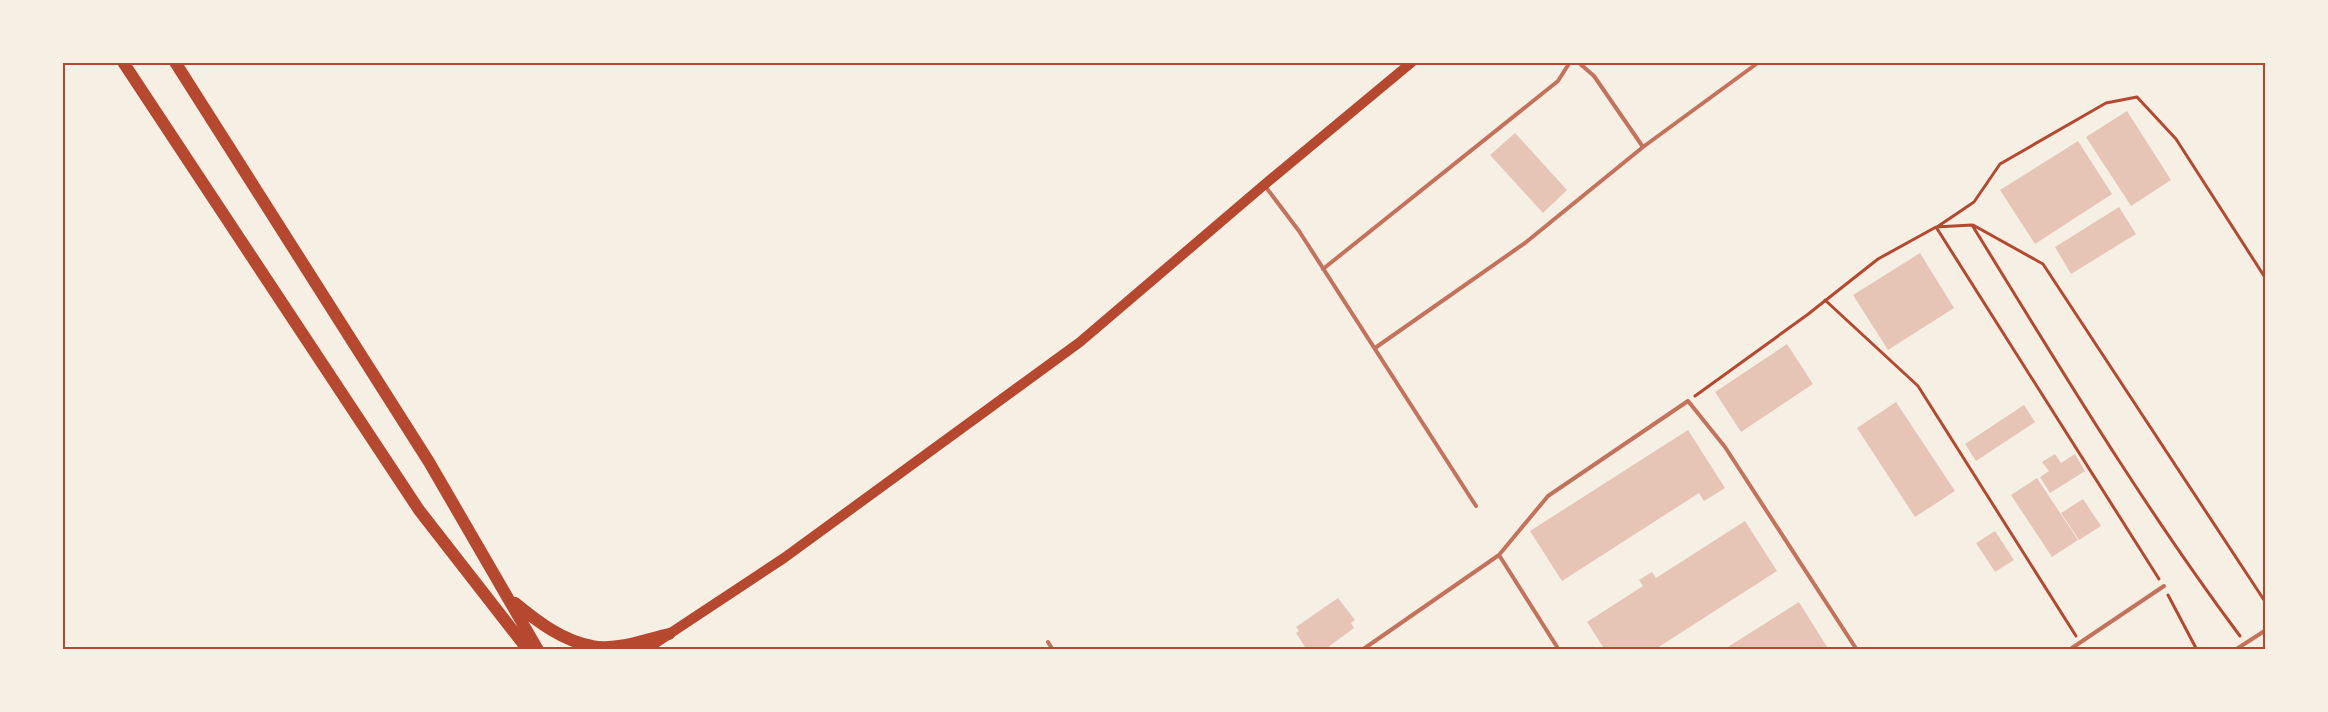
<svg xmlns="http://www.w3.org/2000/svg" width="2328" height="712" font-family="Mulish,sans-serif">
<style>
.building{fill:#e6c5b7}
.lines{fill:none;stroke-linecap:round;stroke-linejoin:round}
.path{stroke:#b5482f;stroke-width:3}
.service{stroke:#c5725c;stroke-width:4}
.secondary{stroke:#b5482f;stroke-width:10}
.primary{stroke:#b5482f;stroke-width:12}
.neatline{fill:none;stroke:#b5482f;stroke-width:2}
</style>
<rect width="100%" height="100%" fill="#f6efe4"/>
<path class="building" d="M2127 111 2171 180 2131 206 2086 137Z
M1515 133 1567 190 1543 213 1490 155Z
M2078 141 2112 194 2035 244 2000 190Z
M2119 207 2136 234 2071 274 2055 247Z
M1920 253 1954 308 1888 350 1853 295Z
M1787 344 1813 384 1741 432 1715 392Z
M1896 402 1955 491 1915 517 1857 428Z
M2024 405 2035 422 1976 461 1965 444Z
M1688 430 1725 488 1704 501 1699 493 1562 581 1530 531Z
M2055 454 2061 463 2075 454 2085 471 2050 493 2040 477 2049 471 2042 462Z
M2037 478 2078 540 2052 557 2011 495Z
M2083 499 2101 526 2079 540 2061 513Z
M1745 521 1777 571 1654 650H1605L1587 622 1643 586 1639 580 1652 572 1656 578Z
M1995 531 2014 560 1995 572 1976 543Z
M1338 598 1355 620 1351 623 1354 628 1324 650H1307L1296 633 1299 631 1296 627Z
M1799 602 1829 650H1723Z"/>
<g class="lines">
<path class="path" d="M1973 225 2043 264 2266 603
M1936 227 1972 225C2058 364 2142 505 2240 636
M1937 227 1974 202 2000 164 2106 103 2137 97 2176 139 2266 279
M1825 300 1918 386 2076 636
M1695 396 1807 315 1878 259 1936 227 2159 579
M2168 595 2197 650"/>
<path class="service" d="M1643 147 1759 62
M1265 186 1299 231 1476 506
M1323 269 1558 81 1570 62
M1375 348 1525 243 1643 147 1594 76 1578 62
M1499 555 1559 650
M1048 642 1053 650
M1362 650 1499 555 1548 496 1688 401 1725 447 1857 650
M2069 650 2164 586
M2235 650 2266 630"/>
<path class="secondary" d="M645 650 784 558 1080 342 1264 185 1412 62"/>
<path class="primary" d="M123 62 419 510 528 650
M175 62 429 462 538 650
M515 603C538 622 563 641 592 646 616 651 646 639 669 634"/>
</g>
<rect width="2328" height="712" fill="none" stroke="#f6efe4" stroke-width="128"/>
<rect x="64" y="64" width="2200" height="584" class="neatline"/>
</svg>
